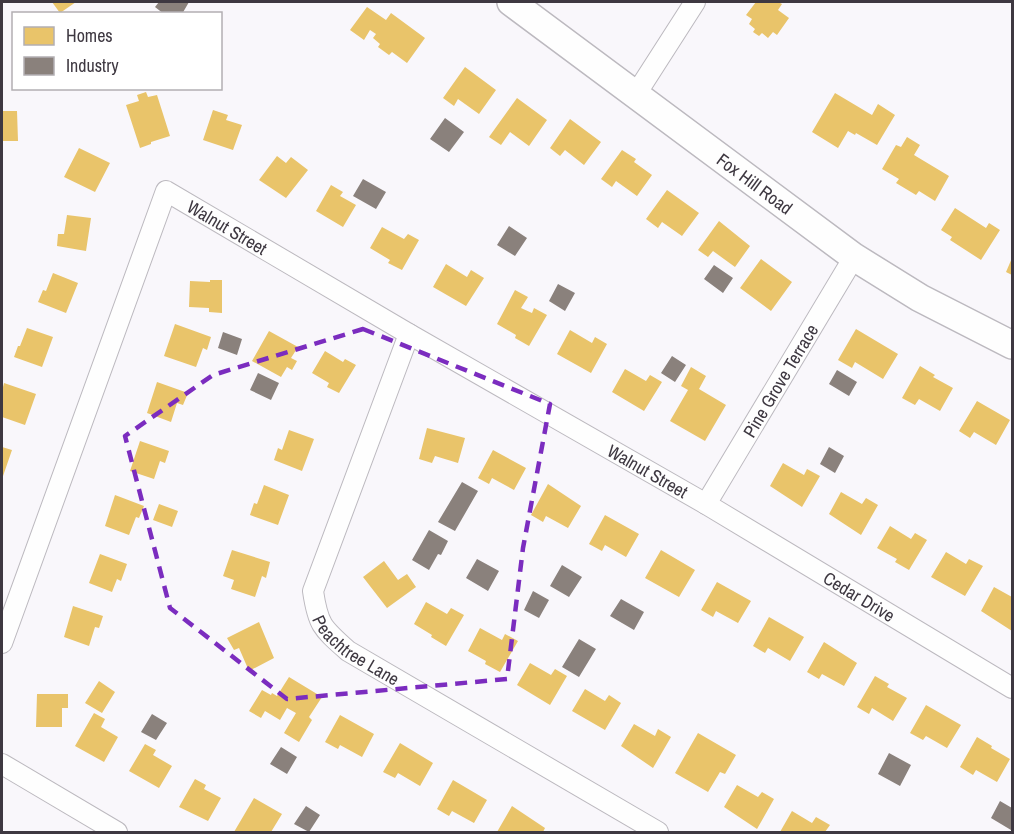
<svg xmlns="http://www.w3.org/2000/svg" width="1014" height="834" font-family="'Archivo Narrow',sans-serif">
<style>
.homes{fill:#e9c46a}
.industry{fill:#8a817c}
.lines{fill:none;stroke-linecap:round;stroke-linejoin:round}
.street-casing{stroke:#bcb9bf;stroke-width:22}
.secondary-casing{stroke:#bcb9bf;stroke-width:30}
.street{stroke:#fefefe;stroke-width:20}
.secondary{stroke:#fefefe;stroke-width:27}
.marked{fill:none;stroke:#7b2cbf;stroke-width:4.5;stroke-dasharray:12 8;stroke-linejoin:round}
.labels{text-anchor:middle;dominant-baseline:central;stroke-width:6;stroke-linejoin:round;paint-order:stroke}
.street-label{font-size:18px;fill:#3e3841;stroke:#fff}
</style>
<rect width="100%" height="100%" fill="#f9f7fb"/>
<path class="homes" d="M52 2H76L60 13Z
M756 2H778L782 4 778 10 789 18 777 35 773 32 768 38 762 33 759 36 753 32 755 29 749 24 752 19 746 15Z
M367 7 386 20 391 13 425 38 407 63 392 52 389 55 378 47 380 44 373 38 376 34 370 30 364 40 350 30Z
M465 67 496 90 479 114 458 99 454 106 443 98Z
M146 92 148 97 157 95 170 136 151 142V144L140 148 126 105 139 101 137 95Z
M835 93 872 115 878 104 895 115 877 145 856 133 855 135 848 131 838 148 812 132Z
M517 98 547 120 529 146 510 132 501 145 489 137Z
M213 110 228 115 226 120 242 125 233 150 203 140Z
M2 111H17L18 141H2Z
M570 119 601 142 584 165 565 150 560 156 550 148Z
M907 137 920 145 914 155 949 176 935 201 919 191 916 195 896 183 899 179 882 169 896 145 901 147Z
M79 148 110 163 95 192 64 177Z
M622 150 636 159 634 162 652 175 637 196 616 181 612 187 601 179Z
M277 156 286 163 291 157 308 170 286 198 259 180Z
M331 185 343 192 340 196 356 205 343 227 316 211Z
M667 190 699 213 682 236 662 222 658 228 646 219Z
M955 208 986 228 989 223 1000 230 981 260 950 240 952 237 941 230Z
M67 215 91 218 86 251 57 246 58 234H64Z
M719 221 750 246 735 267 713 251 708 257 698 250Z
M382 227 404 239 408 234 419 240 402 270 388 263 390 260 370 248Z
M1012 258V275L1006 272Z
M761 259 792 282 771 311 740 288Z
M446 264 467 277 471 270 484 278 466 306 433 287Z
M53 273 78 283 66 313 38 302 43 290 46 291Z
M210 280H222V313L209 312V308L189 307 190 281 210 282Z
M515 290 528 297 521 308 532 313 534 308 547 315 529 346 515 338 516 335 497 324Z
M175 324 211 337 207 350 203 348 196 367 164 356Z
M27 328 53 337 42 367 14 357 18 346H20Z
M856 329 898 354 883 379 855 362 852 368 838 360Z
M570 330 592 343 595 337 607 344 591 373 557 354Z
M269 331 298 347 291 358 297 361 292 370 287 367 281 377 252 361Z
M325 351 343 362 345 359 356 365 339 393 327 387 329 383 312 373Z
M920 366 935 375 933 377 953 388 940 411 919 399 915 405 902 398Z
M691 367 706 376 699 389 726 405 705 441 670 421 688 390 681 386Z
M625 369 646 381 650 375 662 382 644 411 612 392Z
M157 382 188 393 183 405 177 403 171 422 147 413Z
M4 383 36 394 25 425 2 417V391Z
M977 401 1010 420 996 445 974 432 970 438 959 431Z
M427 428 465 438 458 463 435 456 432 463 419 459Z
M289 430 314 439 302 471 274 460 278 448 282 450Z
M140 441 169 451 165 463 160 461 154 479 130 471Z
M2 447 12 450 2 479Z
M493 450 526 468 514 490 492 478 489 484 478 478Z
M783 463 804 475 807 469 820 476 802 507 770 486Z
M548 484 581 506 568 528 546 516 543 522 531 515Z
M264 485 289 495 278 525 250 515 254 503 257 504Z
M841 492 862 504 866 498 878 505 861 535 829 514Z
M115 495 144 506 139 518 136 517 129 535 105 526Z
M159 504 178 511 172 527 153 520Z
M605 515 639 534 626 557 605 545 602 551 589 544Z
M890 526 911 539 915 533 927 540 909 570 895 562 897 559 877 548Z
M232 550 270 562 266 578 262 576 255 597 231 589 234 580 223 576Z
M661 550 695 570 679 597 645 578Z
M946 552 966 564 969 559 983 566 965 596 931 577Z
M100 554 127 564 121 581 117 579 112 592 89 583Z
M384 561 398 580 407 574 416 587 387 608 363 577Z
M717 582 751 601 738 623 716 611 713 617 701 610Z
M994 587 1012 597V631L981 611Z
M426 602 447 614 451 608 464 615 446 646 431 637 432 635 414 624Z
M73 606 103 616 99 628 95 627 89 646 64 637Z
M769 617 804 637 790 661 768 648 765 653 753 646Z
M259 622 274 658 249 671 239 648 234 650 227 638Z
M480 628 502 640 505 634 518 641 500 672 485 664 486 661 468 651Z
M824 642 857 663 844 686 822 674 819 679 807 672Z
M530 663 551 675 555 669 567 676 550 705 517 685Z
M875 676 889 684 887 687 907 698 893 721 872 708 869 714 857 707Z
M289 677 322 697 309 717 312 720 299 742 284 733 296 713 287 708 280 720 265 711 261 718 249 711 262 690 271 695 272 693 277 696Z
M99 681 115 692 102 713 85 703Z
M585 689 605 701 609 695 621 703 605 730 572 711Z
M37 694H68V708H62V727H36Z
M926 705 961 725 947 748 926 736 923 740 910 733Z
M94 713 105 719 101 727 118 737 104 762 75 746Z
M340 715 374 734 362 757 340 745 338 749 325 742Z
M634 724 655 736 658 729 671 737 653 768 621 746Z
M698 733 736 755 725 774 720 772 708 792 675 773Z
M977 737 992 746 991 748 1010 759 997 782 976 770 973 775 960 767Z
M400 743 433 763 420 786 398 773 395 778 383 772Z
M145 744 156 750 153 755 172 766 159 788 129 771Z
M195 779 206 785 204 789 221 798 208 821 179 807Z
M453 780 487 800 474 823 452 811 449 816 437 809Z
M737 785 758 797 762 792 774 799 757 829 724 807Z
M254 798 282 814 271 832H234Z
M512 806 545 828 543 832H497Z
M792 811 812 823 816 817 830 825 825 832H780Z"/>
<path class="industry" d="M159 2H189L182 14H164L155 7Z
M445 118 464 132 449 152 430 139Z
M363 179 386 192 376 209 353 196Z
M509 226 527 238 515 256 497 245Z
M714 265 733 278 723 293 704 279Z
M558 284 575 293 565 311 549 301Z
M223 332 242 339 237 355 218 348Z
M672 356 686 365 675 382 661 373Z
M837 370 857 382 849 396 829 384Z
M258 373 279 383 271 400 250 390Z
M829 447 844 456 835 473 820 464Z
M462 482 478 491 455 531 438 522Z
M429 530 448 541 441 555 438 554 429 570 412 560Z
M477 559 499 571 488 591 466 578Z
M562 565 582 577 569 597 550 586Z
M533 591 549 600 539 618 524 610Z
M621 599 644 612 634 630 610 616Z
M579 639 596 649 579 677 562 667Z
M152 714 167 723 156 740 141 732Z
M281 747 297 757 287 774 270 764Z
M889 753 911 765 900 786 878 774Z
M1000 801 1012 808V827L1011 830 991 818Z
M306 806 320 815 309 832 294 824Z"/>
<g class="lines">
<g class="street-casing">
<g id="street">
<path d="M636 94 695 2"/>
<path id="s1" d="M409 334 313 591C318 625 322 628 348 651L658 832"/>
<path id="s2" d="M706 504 854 257"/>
<path id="s3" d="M2 643 166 191 409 334 706 504 1012 688"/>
<path d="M2 764 117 832"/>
</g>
</g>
<g class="secondary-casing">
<g id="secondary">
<path id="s4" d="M511 2 854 257 920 298 1012 345"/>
</g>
</g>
<use href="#street" class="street"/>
<use href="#secondary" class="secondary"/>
</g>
<path class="marked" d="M363 329 550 404 523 548 507 679 287 699 170 608 125 436 213 375Z"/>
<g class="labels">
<g class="street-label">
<text stroke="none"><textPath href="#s4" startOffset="304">Fox Hill Road</textPath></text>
<text stroke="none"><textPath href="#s3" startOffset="552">Walnut Street</textPath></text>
<text stroke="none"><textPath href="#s2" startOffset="144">Pine Grove Terrace</textPath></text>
<text stroke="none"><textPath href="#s3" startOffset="1038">Walnut Street</textPath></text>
<text stroke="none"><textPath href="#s3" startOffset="1284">Cedar Drive</textPath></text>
<text stroke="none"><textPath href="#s1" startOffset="352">Peachtree Lane</textPath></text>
</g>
</g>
<rect width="1014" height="834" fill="none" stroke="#3e3841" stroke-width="6"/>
<rect x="12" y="12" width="210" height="78" fill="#ffffff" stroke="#b2afb3" stroke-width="1.5"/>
<rect x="24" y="27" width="30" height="18" fill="#e9c46a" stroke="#b2afb3" stroke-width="1.5"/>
<text x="66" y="42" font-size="18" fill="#3e3841">Homes</text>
<rect x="24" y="57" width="30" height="18" fill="#8a817c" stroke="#b2afb3" stroke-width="1.5"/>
<text x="66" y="72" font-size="18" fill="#3e3841">Industry</text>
</svg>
